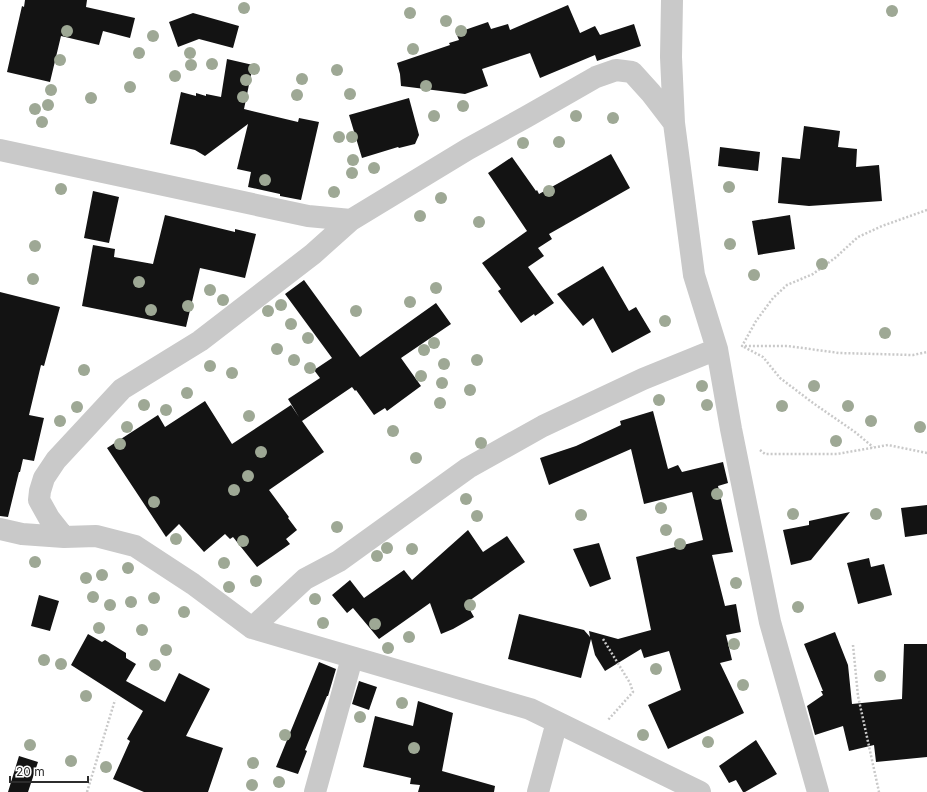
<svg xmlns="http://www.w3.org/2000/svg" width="927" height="792" font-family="Inter,sans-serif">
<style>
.building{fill:#131313}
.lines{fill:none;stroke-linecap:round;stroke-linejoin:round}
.path{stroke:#c9c9c9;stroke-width:2.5;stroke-dasharray:2 2;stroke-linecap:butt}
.minor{stroke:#c9c9c9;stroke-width:22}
.tree{fill:#9ea895}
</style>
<rect width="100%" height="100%" fill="#fff"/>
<path class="building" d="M25 0H87L86 7 135 18 130 38 103 31 99 45 61 36 50 82 7 72 22 6 24 7Z
M568 5 580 33 595 26 600 35 634 24 641 46 597 61 595 55 540 78 530 53 482 69 488 86 465 94 401 86 400 74 397 63 450 45 449 43 459 40 456 33 488 22 491 29 508 24 510 30Z
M193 13 239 26 233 48 199 39 178 47 169 22Z
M227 59 253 65 244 109 298 122 299 118 319 122 301 200 280 196V194L248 187 251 172 237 169 248 124 205 156 195 150 170 144 181 92 196 96V93L206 96V94L221 97Z
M409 98 419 135 415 144 399 148 398 147 362 158 349 115Z
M804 126 840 131 838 147 857 149 856 167 879 165 882 201 809 206 778 203 782 157 800 159Z
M720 147 760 152 758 171 718 166Z
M611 154 630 188 549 234 552 239 538 248 544 256 528 267 554 303 535 316 534 314 521 323 498 291 501 289 482 263 527 231 488 173 512 157 536 191 537 190 539 194Z
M93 191 119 197 109 243 84 238Z
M165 215 235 232V229L256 234 245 278 200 268 186 327 82 306 93 245 115 249 114 257 153 264Z
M790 215 795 249 758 255 752 221Z
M603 266 629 311 636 307 651 332 612 353 593 318 583 326 557 294Z
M304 280 360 357 436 303 451 324 401 358 421 386 387 411 385 408 374 415 356 390 355 391 352 387 302 421 324 452 269 490 289 517 288 518 297 530 286 539 290 544 257 567 233 537 230 539 225 534 204 552 179 524 166 537 107 448 158 415 165 427 205 401 232 444 291 405 299 417 288 399 320 378 314 370 332 358 285 294Z
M0 292 60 307 44 366 41 365 29 415 44 418 34 461 23 459 20 472H19L8 517 0 516Z
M653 411 668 469 678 465 682 472 723 462 728 483 718 486 733 552 712 555 725 606 736 604 741 632 726 635 732 660 720 663 744 713 668 749 648 705 681 690 669 651 644 658 641 649 605 671 595 655 591 639 581 678 508 659 519 614 584 630 590 637 589 631 618 639 651 630 636 557 703 540 692 492 644 504 631 449 549 485 540 458 576 446 621 425 620 421Z
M927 505V534L905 537 901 508Z
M850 512 811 560 791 565 783 530 809 525V521Z
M468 530 483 552 507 536 525 562 466 603 474 617 453 629 441 634 430 603 379 639 353 608 347 613 332 595 350 580 364 598 404 570 412 580Z
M599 543 611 579 590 587 573 549Z
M869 558 871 567 884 564 892 595 858 604 847 563Z
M39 595 59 601 50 631 31 626Z
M835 632 848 665 852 704 902 699 904 644H927V757L876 762 874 745 849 751 843 726 815 735 807 706 823 695 821 691H823L804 644Z
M88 634 102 642 105 640 126 653V658L136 664 126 681 165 702 179 673 210 689 186 736 223 748 208 792H144L113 779 130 741 127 739 143 711 71 665Z
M319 662 336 669 328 696H327L305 750 307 751 298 774 276 767Z
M359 681 377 687 369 710 352 704Z
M418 701 453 713 442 771 495 786 494 792H418L420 785 410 784 411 778 363 767 375 716 413 726Z
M756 740 777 774 745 792H743L736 780 729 783 719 766Z
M19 756 38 762 28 792H8Z"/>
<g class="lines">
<path class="path" d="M927 210 882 226 858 237 835 258 813 274 787 285 773 298 756 321 742 346H788L839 353 913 355 927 352
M744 347 763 357 780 378 813 403 855 432 873 447
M760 450 765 454H837L888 445 927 453
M603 639 630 683 633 692 608 720
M853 645 858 696 879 792
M87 792 115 700"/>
<path class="minor" d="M672 0 671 57 674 123 694 275 717 349 731 429 770 622 818 792
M0 150 308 216 351 220
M0 529 22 534 64 537 96 536 135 546 193 584 252 628 530 709 700 792
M64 537 49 518 39 500 40 491 44 478 56 460 122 389 200 341 313 254 351 220 468 149 526 117 596 77 616 70 632 72 651 93 674 123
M252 628 305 579 339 561 468 468 543 426 643 379 717 349
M315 792 352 658
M538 792 557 722"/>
</g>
<g class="tree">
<circle cx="244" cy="8" r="6"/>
<circle cx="892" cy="11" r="6"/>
<circle cx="410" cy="13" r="6"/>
<circle cx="446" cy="21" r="6"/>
<circle cx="67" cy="31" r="6"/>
<circle cx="461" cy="31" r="6"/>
<circle cx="153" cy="36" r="6"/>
<circle cx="413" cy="49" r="6"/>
<circle cx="139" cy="53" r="6"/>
<circle cx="190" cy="53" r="6"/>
<circle cx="60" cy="60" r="6"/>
<circle cx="212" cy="64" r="6"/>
<circle cx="191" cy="65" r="6"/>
<circle cx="254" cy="69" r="6"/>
<circle cx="337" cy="70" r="6"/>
<circle cx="175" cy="76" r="6"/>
<circle cx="302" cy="79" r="6"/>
<circle cx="246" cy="80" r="6"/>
<circle cx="426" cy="86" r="6"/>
<circle cx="130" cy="87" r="6"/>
<circle cx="51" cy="90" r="6"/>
<circle cx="350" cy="94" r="6"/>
<circle cx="297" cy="95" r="6"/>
<circle cx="243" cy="97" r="6"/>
<circle cx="91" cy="98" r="6"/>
<circle cx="48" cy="105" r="6"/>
<circle cx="463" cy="106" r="6"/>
<circle cx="35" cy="109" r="6"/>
<circle cx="434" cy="116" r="6"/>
<circle cx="576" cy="116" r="6"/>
<circle cx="613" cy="118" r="6"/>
<circle cx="42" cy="122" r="6"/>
<circle cx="339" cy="137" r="6"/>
<circle cx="352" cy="137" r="6"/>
<circle cx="559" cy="142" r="6"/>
<circle cx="523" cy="143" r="6"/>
<circle cx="353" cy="160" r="6"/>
<circle cx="374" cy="168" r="6"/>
<circle cx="352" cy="173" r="6"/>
<circle cx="265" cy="180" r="6"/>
<circle cx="729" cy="187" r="6"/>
<circle cx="61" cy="189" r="6"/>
<circle cx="549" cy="191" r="6"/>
<circle cx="334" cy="192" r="6"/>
<circle cx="441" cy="198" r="6"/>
<circle cx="420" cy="216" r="6"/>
<circle cx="479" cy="222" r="6"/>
<circle cx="730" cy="244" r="6"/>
<circle cx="35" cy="246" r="6"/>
<circle cx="822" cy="264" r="6"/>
<circle cx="754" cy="275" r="6"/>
<circle cx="33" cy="279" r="6"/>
<circle cx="139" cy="282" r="6"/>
<circle cx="436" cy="288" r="6"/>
<circle cx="210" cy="290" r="6"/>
<circle cx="223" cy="300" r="6"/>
<circle cx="410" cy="302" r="6"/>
<circle cx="281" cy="305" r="6"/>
<circle cx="188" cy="306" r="6"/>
<circle cx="151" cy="310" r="6"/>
<circle cx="268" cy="311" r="6"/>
<circle cx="356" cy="311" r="6"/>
<circle cx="665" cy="321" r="6"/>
<circle cx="291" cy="324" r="6"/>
<circle cx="885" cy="333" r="6"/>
<circle cx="308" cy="338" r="6"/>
<circle cx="434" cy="343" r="6"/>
<circle cx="277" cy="349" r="6"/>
<circle cx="424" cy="350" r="6"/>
<circle cx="294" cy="360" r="6"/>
<circle cx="477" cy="360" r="6"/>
<circle cx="444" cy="364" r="6"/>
<circle cx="210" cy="366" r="6"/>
<circle cx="310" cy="368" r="6"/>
<circle cx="84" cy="370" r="6"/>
<circle cx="232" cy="373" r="6"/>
<circle cx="421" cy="376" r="6"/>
<circle cx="442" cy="383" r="6"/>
<circle cx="702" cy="386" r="6"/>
<circle cx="814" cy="386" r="6"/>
<circle cx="470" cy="390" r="6"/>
<circle cx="187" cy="393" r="6"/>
<circle cx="659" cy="400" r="6"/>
<circle cx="440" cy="403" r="6"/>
<circle cx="144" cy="405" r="6"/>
<circle cx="707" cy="405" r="6"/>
<circle cx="782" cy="406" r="6"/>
<circle cx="848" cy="406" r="6"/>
<circle cx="77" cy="407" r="6"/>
<circle cx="166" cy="410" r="6"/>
<circle cx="249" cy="416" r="6"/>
<circle cx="60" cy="421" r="6"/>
<circle cx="871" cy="421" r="6"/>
<circle cx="127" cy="427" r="6"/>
<circle cx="920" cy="427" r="6"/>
<circle cx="393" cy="431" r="6"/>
<circle cx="836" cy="441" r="6"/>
<circle cx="481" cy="443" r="6"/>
<circle cx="120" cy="444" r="6"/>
<circle cx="261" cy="452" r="6"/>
<circle cx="416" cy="458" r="6"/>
<circle cx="248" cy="476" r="6"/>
<circle cx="234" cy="490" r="6"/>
<circle cx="717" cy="494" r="6"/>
<circle cx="466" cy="499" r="6"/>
<circle cx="154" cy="502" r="6"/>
<circle cx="661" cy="508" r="6"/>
<circle cx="793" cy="514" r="6"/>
<circle cx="876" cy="514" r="6"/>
<circle cx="581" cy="515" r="6"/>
<circle cx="477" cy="516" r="6"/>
<circle cx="337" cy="527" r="6"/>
<circle cx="666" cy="530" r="6"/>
<circle cx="176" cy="539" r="6"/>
<circle cx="243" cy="541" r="6"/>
<circle cx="680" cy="544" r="6"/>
<circle cx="387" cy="548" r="6"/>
<circle cx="412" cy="549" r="6"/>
<circle cx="377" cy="556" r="6"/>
<circle cx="35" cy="562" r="6"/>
<circle cx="224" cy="563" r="6"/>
<circle cx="128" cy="568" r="6"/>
<circle cx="102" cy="575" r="6"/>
<circle cx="86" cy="578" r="6"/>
<circle cx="256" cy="581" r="6"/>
<circle cx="736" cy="583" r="6"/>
<circle cx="229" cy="587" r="6"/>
<circle cx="93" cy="597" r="6"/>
<circle cx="154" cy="598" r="6"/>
<circle cx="315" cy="599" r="6"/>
<circle cx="131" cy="602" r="6"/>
<circle cx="110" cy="605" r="6"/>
<circle cx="470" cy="605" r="6"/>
<circle cx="798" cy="607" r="6"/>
<circle cx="184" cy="612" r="6"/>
<circle cx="323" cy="623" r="6"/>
<circle cx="375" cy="624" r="6"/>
<circle cx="99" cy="628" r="6"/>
<circle cx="142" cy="630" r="6"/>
<circle cx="409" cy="637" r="6"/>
<circle cx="734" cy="644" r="6"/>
<circle cx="388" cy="648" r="6"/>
<circle cx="166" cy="650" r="6"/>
<circle cx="44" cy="660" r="6"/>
<circle cx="61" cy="664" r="6"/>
<circle cx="155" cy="665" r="6"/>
<circle cx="656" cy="669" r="6"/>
<circle cx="880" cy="676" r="6"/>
<circle cx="743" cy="685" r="6"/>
<circle cx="86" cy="696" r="6"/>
<circle cx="402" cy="703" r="6"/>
<circle cx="360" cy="717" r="6"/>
<circle cx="285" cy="735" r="6"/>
<circle cx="643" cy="735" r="6"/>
<circle cx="708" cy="742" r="6"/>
<circle cx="30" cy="745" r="6"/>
<circle cx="414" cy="748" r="6"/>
<circle cx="71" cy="761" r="6"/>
<circle cx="253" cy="763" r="6"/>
<circle cx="106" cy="767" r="6"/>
<circle cx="279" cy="782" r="6"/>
<circle cx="252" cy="785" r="6"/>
</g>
<path d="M10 776v6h78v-6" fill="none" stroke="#2c2c2c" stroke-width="2"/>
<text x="16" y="776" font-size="12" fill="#2c2c2c" stroke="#ffffff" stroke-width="3" paint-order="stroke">20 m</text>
</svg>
